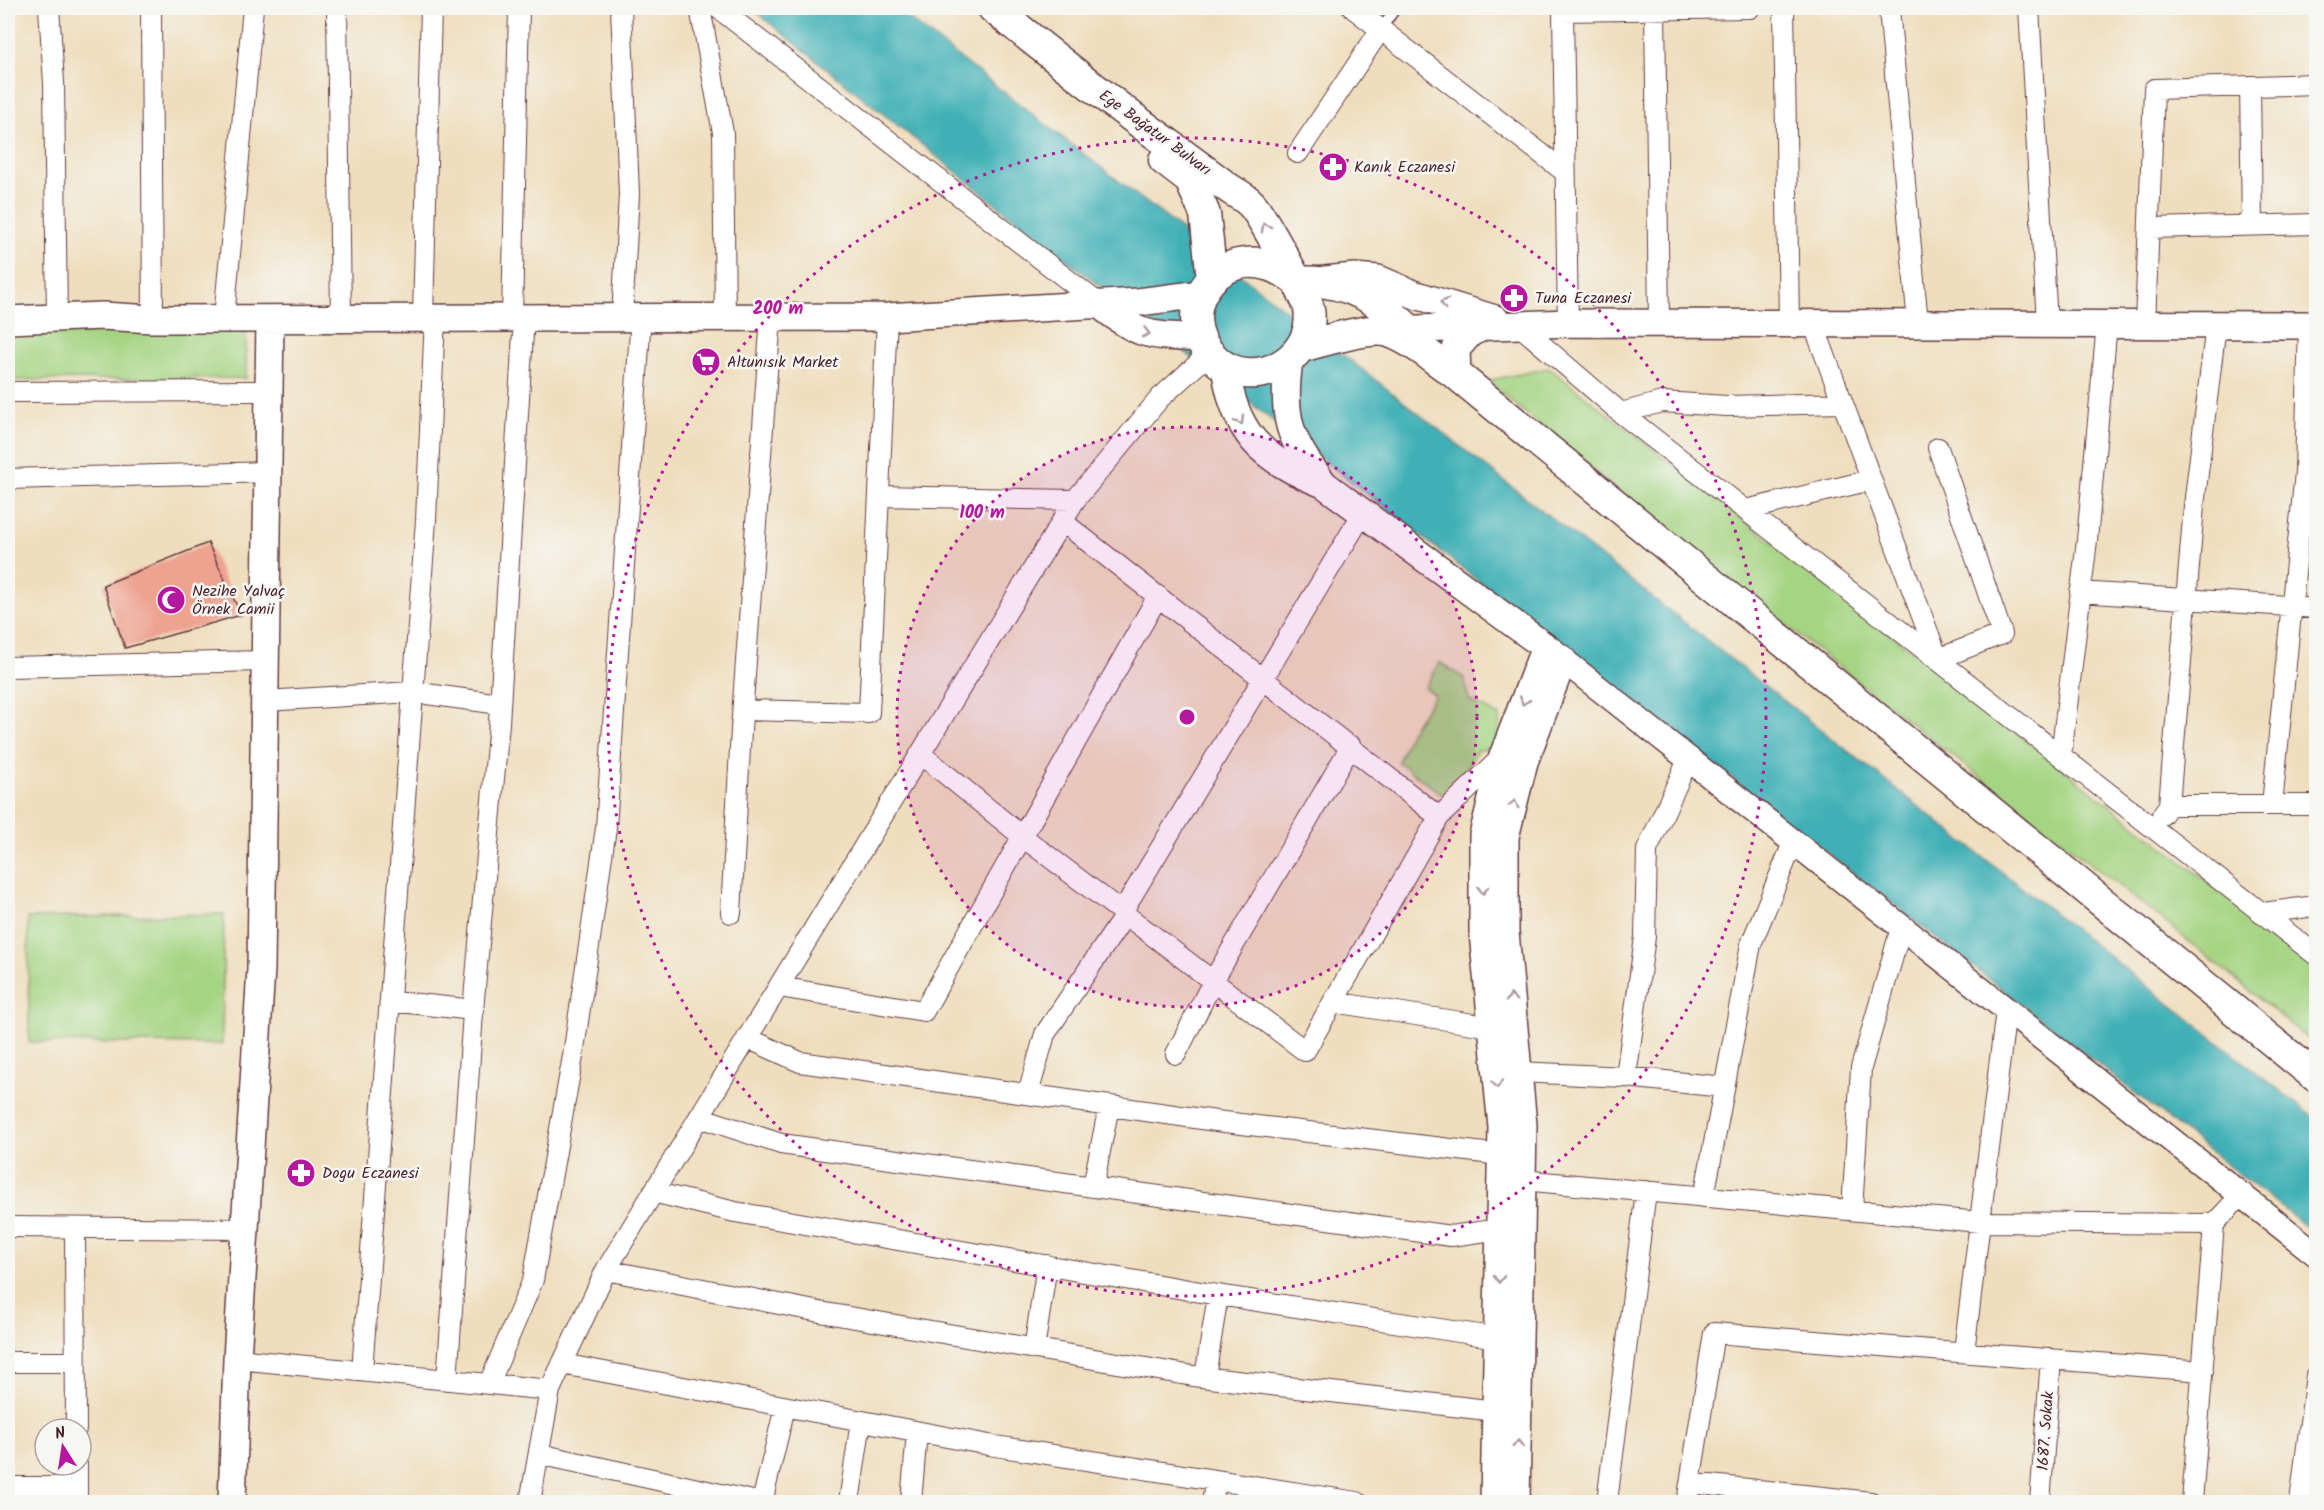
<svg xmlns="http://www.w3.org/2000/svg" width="2324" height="1510" font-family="Kalam,sans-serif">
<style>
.green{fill:#a5d482;stroke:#787a56;stroke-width:1.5}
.water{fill:#3fb0b6;stroke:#446870;stroke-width:1.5}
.building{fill:#eea391}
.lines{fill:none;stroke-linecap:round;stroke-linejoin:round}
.service-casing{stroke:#633c41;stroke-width:12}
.minor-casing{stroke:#633c41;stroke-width:22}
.tertiary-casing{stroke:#633c41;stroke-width:27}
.secondary-casing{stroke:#633c41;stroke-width:30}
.primary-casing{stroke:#633c41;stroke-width:33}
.service{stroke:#fff;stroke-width:9}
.minor{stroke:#fff;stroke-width:20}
.tertiary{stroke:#fff;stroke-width:24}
.secondary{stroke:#fff;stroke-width:27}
.primary{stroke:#fff;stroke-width:30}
.oneway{stroke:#ae9aa0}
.ring{fill:none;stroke:#b5179e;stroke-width:3;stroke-dasharray:3 6}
.labels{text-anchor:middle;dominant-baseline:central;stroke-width:5;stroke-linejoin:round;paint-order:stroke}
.street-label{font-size:16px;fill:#4a1f2b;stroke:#f6f6f2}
.poi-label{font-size:16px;fill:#4a1f2b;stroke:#f6f6f2;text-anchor:start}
.centre{fill:#b5179e;stroke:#f6f6f2;stroke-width:3}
.ring-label{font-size:18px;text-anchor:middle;font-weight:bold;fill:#b5179e;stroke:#f6f6f2;stroke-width:5;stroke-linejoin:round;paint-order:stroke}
</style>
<rect width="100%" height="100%" fill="#f6f6f2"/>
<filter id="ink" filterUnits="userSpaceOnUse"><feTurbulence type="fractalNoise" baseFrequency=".0167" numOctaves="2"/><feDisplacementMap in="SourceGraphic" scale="12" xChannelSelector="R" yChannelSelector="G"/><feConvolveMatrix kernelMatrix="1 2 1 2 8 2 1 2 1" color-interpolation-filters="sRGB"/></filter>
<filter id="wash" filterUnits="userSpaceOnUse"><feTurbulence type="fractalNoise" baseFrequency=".008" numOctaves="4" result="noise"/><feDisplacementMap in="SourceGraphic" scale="24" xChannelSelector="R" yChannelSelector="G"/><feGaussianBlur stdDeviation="1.35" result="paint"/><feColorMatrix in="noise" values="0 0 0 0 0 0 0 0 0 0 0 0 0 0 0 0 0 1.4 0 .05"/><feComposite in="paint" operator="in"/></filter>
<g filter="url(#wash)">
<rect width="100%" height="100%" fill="#efdebd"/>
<path class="green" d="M246 331V378L8 380V333Z
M1549 368 2316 966V1045L2164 921 1678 541 1492 385 1491 380Z
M1439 662 1464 678 1469 700 1500 716 1496 748 1477 750 1450 800 1398 762 1410 732 1435 695 1425 688Z
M224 914 222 1044 29 1042 28 918Z"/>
<path class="water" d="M751 8H895L1377 381 2316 1119V1234L1031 232Z"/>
<g id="blocks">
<path class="building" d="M208 543 241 615 125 648 103 585Z"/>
</g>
</g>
<g filter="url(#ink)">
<use href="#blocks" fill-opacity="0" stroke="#633c41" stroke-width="1.5"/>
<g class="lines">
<g class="service-casing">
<path id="service" d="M1381 29 1396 8"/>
</g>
<g class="minor-casing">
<path id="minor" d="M49 8 54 83 57 318
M151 8 153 319
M337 8 341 317
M621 8 629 194 622 317
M700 8 723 133 725 318
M718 8 1099 304
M1353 8 1565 172
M1659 8 1655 9 1659 323
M1784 8 1789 323
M1889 8 1918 324
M2029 8 2047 324
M2250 86 2252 225
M1298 153 1381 29
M2149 228 2316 224
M423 317 431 8
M512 317 519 8
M224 318 253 8
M1568 323 1563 11 1750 8
M1813 323 1938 659 2002 634 1938 448
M2145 325 2154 89 2316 84
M1520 326 1621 413 2316 955
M8 392 269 391
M1621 413 1662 402 1727 406 1842 403
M8 479 268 472
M879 496 1075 500
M1746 510 1871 480
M1063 522 1439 817
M2080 592 2316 608
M8 667 265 661
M265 701 412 692 500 704
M743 710 869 713 887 317
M922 755 1023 837 1305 1051 1439 817 1503 756
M2061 756 2087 540 2107 324
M2169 805 2194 506 2216 325
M2272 805 2305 472 2309 325
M2162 815 2169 805H2316
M1122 912 1363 513
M731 913 741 730 771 317
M2263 913 2316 906
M779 987 924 1011 1158 596
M390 1001 474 1010
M1333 1002 1492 1027
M747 1038 800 1062 1216 1121 1501 1155
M1176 1054 1213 981 1351 746
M1518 1072 1626 1077 1724 1087
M1626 1077 1645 937 1647 850 1688 760
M1028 1094 1045 1034 1125 915
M699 1117 781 1144 1451 1236 1500 1229
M1522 1180 1980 1222 2214 1224
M1093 1186 1109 1106
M653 1192 735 1212 1218 1295 1498 1338
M1704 1197 1751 944 1793 843
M1852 1210 1861 1068 1901 928
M8 1227 245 1229
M75 1228 76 1429
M606 1270 820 1312 1193 1376 1496 1411
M1034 1349 1047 1265
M1964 1352 2006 1010
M237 1359 550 1390
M8 1362H74
M562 1364 989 1445 1357 1502
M362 1371 426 520 435 317
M1205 1377 1218 1295
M447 1380 474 999 499 723 524 317
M489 1384 533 1280 573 1056 606 828 641 316
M539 1454 757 1502
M77 1465V1502
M1691 1483 1871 1502
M8 1487H77
M530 1502 550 1390 606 1270 1075 500 1160 398 1210 353
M762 1502 785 1407
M849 1502 861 1421
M911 1502 917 1432
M1212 1502 1216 1480
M1607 1502 1646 1191
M1687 1502 1714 1333 2203 1371
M2040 1502 2051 1359
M2192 1502 2214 1224 2243 1193
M2300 1502 2316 1375"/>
</g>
<g class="tertiary-casing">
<path id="tertiary" d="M1563 660 2316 1254"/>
</g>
<g class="secondary-casing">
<path id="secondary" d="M1325 280 1354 277 1378 279 1413 294 1495 319
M1099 304C1141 338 1149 335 1201 338
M8 320 102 316 153 319 887 317 1138 302 1202 294
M1394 330 1568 323 2316 325
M1289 361C1281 416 1289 442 1325 485L1563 660 1524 762 1505 837V932L1523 1125 1516 1502
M1225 366C1234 432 1260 459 1321 483
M1457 375 1456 349 1470 333 1483 327
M232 1502 237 1359 261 969 270 319
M1494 1502 1502 1127 1483 933V835L1503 756 1545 647"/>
</g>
<g class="primary-casing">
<path id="primary" d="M993 8C1047 51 1101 95 1158 136 1181 153 1204 170 1227 187 1235 193 1247 198 1253 206 1263 218 1307 297 1309 309 1317 358 1254 394 1216 360 1163 312 1225 228 1293 278
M1164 160 1190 180 1205 214 1212 279
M1297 282C1350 278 1381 302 1418 338
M1301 347C1320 342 1371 326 1389 332 1414 341 1436 361 1457 375L2316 1077"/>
</g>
<use href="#service" class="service"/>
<use href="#minor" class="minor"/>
<use href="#tertiary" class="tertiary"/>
<use href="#secondary" class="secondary"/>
<use href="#primary" class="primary"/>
</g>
<defs><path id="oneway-chevron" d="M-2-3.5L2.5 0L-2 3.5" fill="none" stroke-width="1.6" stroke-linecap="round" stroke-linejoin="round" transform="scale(1.5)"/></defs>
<g class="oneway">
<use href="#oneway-chevron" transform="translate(1265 227) rotate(-120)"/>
<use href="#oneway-chevron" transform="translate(1444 303) rotate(-163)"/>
<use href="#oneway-chevron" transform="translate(1146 333) rotate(14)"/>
<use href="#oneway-chevron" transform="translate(1240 421) rotate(60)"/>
<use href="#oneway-chevron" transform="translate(1524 701) rotate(111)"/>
<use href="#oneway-chevron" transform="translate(1514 804) rotate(-76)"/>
<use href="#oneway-chevron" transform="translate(1483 890) rotate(90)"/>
<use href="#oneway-chevron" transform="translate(1511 998) rotate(-95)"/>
<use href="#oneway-chevron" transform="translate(1497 1084) rotate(85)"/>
<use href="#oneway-chevron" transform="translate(1499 1279) rotate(91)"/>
<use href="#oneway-chevron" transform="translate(1518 1444) rotate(-89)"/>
</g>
</g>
<circle cx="1187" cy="717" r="290" fill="#b5179e" fill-opacity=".12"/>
<g class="ring">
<circle cx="1187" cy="717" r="290"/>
<circle cx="1187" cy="717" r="579"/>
</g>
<defs>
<g id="pharmacy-disc" transform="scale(1.5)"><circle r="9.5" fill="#b5179e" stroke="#f6f6f2"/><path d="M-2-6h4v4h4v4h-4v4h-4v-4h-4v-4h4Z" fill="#fff"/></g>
<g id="supermarket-disc" transform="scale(1.5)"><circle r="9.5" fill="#b5179e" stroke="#f6f6f2"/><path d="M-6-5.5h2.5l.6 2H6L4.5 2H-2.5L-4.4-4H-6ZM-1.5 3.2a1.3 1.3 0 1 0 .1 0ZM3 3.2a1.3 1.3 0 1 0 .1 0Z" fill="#fff"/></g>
<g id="mosque-disc" transform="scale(1.5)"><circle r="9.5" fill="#b5179e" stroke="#f6f6f2"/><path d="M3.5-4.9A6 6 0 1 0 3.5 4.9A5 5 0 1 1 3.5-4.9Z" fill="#fff"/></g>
</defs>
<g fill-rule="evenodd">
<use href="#pharmacy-disc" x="1333" y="167"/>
<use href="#pharmacy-disc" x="1514" y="298"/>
<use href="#supermarket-disc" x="706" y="362"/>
<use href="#mosque-disc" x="171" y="600"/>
<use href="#pharmacy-disc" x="301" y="1173"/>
</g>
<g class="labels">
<g class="street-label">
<text transform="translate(1155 133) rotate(36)">Ege Bağatur Bulvarı</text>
<text transform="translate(2046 1431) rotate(-86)">1687. Sokak</text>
</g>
<g class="poi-label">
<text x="1354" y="167">Kanık Eczanesi</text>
<text x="1535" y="298">Tuna Eczanesi</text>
<text x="727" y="362">Altunısık Market</text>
<text x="192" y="591">Nezihe Yalvaç<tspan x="192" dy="18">Örnek Camii</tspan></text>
<text x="322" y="1173">Dogu Eczanesi</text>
</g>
</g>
<circle cx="1187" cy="717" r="9" class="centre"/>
<g class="ring-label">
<text x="778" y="314">200 m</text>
<text x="982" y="518">100 m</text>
</g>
<rect width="2324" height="1510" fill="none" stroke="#f6f6f2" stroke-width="30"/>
<g transform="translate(63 1447) rotate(348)"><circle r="28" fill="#f6f6f2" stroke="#b1a0a2" stroke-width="1.5"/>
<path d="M0-4.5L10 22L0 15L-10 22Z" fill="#b5179e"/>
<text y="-9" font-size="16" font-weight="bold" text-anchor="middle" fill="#4a1f2b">N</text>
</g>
</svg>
